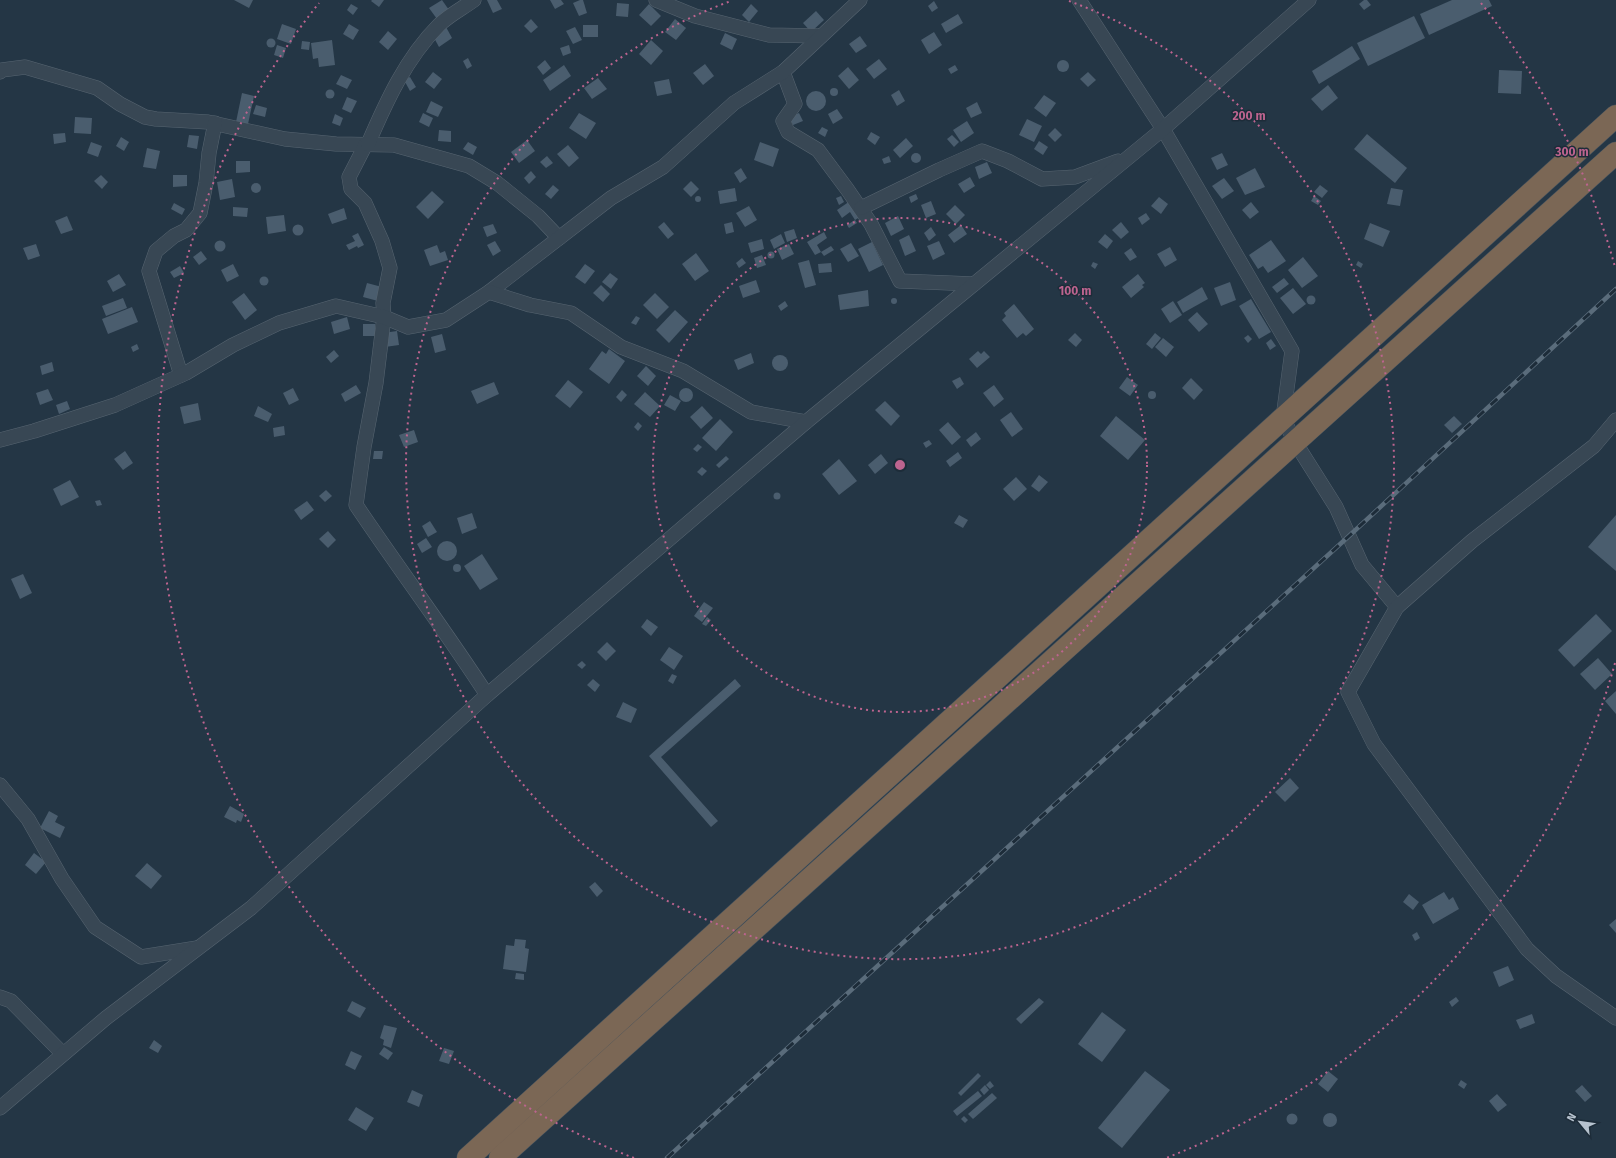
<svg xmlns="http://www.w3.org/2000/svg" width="1616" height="1158" viewBox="0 0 1616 1158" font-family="'Fira Sans',sans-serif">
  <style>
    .building { fill: #4a5d6e }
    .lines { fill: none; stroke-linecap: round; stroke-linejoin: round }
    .street-casing { stroke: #576571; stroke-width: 15 }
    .highway-casing { stroke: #43525e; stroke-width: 23 }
    .street { stroke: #384754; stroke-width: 14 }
    .highway { stroke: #7b6755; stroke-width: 22 }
    .rail-casing { stroke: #5a6c7b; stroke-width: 4.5 }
    .rail { stroke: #1d2c39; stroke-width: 3; stroke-dasharray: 9; stroke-linecap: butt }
    .ring { fill: none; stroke: #bd648f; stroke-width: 2; stroke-dasharray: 2 4 }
    .centre { fill: #bd648f; stroke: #1d2c39; stroke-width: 2 }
    .ring-label { font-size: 12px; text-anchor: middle; font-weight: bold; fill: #bd648f; stroke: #1d2c39; stroke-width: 3; stroke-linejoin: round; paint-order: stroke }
  </style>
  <rect width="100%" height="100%" fill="#243645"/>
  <g class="building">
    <path d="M234,0H253L249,8Z"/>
    <path d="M372,0H384L379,7L371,1Z"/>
    <path d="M442,0L449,10L437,19L429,8Z"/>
    <path d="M487,0H497L502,9L493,13Z"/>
    <path d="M550,0H561L564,4L555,9Z"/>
    <path d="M580,0H583L587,13L579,16L573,3Z"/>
    <path d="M1364,0H1367L1371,5L1364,10L1359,4Z"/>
    <path d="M1452,0H1489L1492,6L1429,35L1420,14Z"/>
    <path d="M934,1L938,8L932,12L928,6Z"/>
    <path d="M617,3L629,4L628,17L616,16Z"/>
    <path d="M351,4L358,8L353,15L347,10Z"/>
    <path d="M649,4L661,16L651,26L639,15Z"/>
    <path d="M751,4L758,11L749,22L742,15Z"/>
    <path d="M816,11L824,20L811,32L803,23Z"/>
    <path d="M958,14L963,23L946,33L941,24Z"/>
    <path d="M1414,16L1425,38L1368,66L1357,43Z"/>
    <path d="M531,19L538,27L531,33L524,26Z"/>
    <path d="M675,19L686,28L676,40L665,32Z"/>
    <path d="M282,24L296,29L291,44L277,39Z"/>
    <path d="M349,24L359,30L353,40L343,34Z"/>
    <rect x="583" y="25" width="15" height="12"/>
    <path d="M446,27L452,38L439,47L433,36Z"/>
    <path d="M575,27L582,40L573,44L566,31Z"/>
    <path d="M388,31L397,39L388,50L379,42Z"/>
    <path d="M934,32L942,45L929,54L921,40Z"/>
    <path d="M725,33L737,39L732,50L720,44Z"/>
    <path d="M860,36L867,46L856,53L849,44Z"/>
    <circle cx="271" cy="43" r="4.5"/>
    <path d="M332,40L335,65L319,67L318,58L313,59L311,43Z"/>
    <path d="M651,40L663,51L651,65L639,54Z"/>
    <path d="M302,41L310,42L309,50L301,49Z"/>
    <path d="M277,45L286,48L283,58L274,55Z"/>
    <path d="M569,45L571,53L563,56L560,48Z"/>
    <path d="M1352,46L1360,59L1319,84L1312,71Z"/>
    <path d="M468,58L472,66L467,69L463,61Z"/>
    <path d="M879,59L887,69L874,79L866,69Z"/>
    <circle cx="1063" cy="66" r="6"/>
    <path d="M545,60L551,68L543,75L537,67Z"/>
    <path d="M705,64L714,76L703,85L693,73Z"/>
    <path d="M564,65L571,76L550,91L543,80Z"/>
    <path d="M955,65L958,70L951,74L948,69Z"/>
    <path d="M848,67L859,80L849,89L838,76Z"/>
    <path d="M1499,70L1522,71L1521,94L1498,93Z"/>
    <path d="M433,72L442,79L434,89L425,82Z"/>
    <path d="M1088,72L1096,80L1088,87L1080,79Z"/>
    <path d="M341,75L352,80L347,89L336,84Z"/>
    <path d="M410,77L416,87L410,91L404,80Z"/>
    <path d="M598,78L607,89L592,99L584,88Z"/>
    <path d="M669,79L672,93L657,96L654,82Z"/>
    <path d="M1328,85L1338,98L1322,111L1311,99Z"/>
    <circle cx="834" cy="92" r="4"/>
    <circle cx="330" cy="94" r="4.5"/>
    <path d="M899,90L905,101L897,106L891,95Z"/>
    <circle cx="816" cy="101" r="10"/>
    <path d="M242,93L254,96L248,124L236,122Z"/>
    <path d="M1044,95L1056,103L1046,117L1034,108Z"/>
    <path d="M347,97L357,101L351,113L342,109Z"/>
    <path d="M431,101L443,107L438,117L426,112Z"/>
    <path d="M977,102L982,113L971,118L966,108Z"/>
    <path d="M256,105L267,108L265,117L253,114Z"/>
    <path d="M837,109L843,118L833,124L828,114Z"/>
    <path d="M423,113L433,118L429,127L419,122Z"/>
    <path d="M579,113L596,123L586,139L569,128Z"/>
    <path d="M799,113L803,121L793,125L789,118Z"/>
    <path d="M335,114L343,118L340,126L332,123Z"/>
    <path d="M75,117L92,118L91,134L74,133Z"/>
    <path d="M1027,119L1042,126L1034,142L1019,135Z"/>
    <path d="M967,121L974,133L961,142L953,130Z"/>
    <path d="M822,127L828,130L825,137L818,133Z"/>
    <path d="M1055,128L1062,135L1055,142L1048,135Z"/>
    <path d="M439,130L451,131V142L438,141Z"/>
    <path d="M871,132L880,137L875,145L867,139Z"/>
    <path d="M65,133L66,142L54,144L53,134Z"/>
    <path d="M1367,134L1407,168L1395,183L1354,149Z"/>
    <path d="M189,135L199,136L197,149L187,147Z"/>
    <path d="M952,135L959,142L954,147L947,139Z"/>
    <path d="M121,137L129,142L124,151L116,146Z"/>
    <path d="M906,138L913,146L900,158L893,150Z"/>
    <path d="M527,140L535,151L519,163L511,152Z"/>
    <path d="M1039,141L1048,147L1043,155L1034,149Z"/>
    <path d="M91,142L102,146L98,157L87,153Z"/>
    <path d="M468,142L477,147L473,155L463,149Z"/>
    <path d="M760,142L779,149L773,167L754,160Z"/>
    <path d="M568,145L579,158L569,167L557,154Z"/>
    <path d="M147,148L160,151L156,169L143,167Z"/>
    <path d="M1222,153L1228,165L1217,170L1211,158Z"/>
    <circle cx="916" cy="158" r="5"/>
    <path d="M547,156L553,163L546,168L540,162Z"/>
    <path d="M889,156L891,162L884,164L882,159Z"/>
    <path d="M236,161H250V172L236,173Z"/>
    <path d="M987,162L992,173L979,179L975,167Z"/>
    <path d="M741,168L747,178L740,183L734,173Z"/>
    <path d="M1255,168L1265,187L1245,195L1236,178Z"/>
    <path d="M531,171L536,177L529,184L524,178Z"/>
    <path d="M101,175L108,182L102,189L94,181Z"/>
    <path d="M173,175H187V186L173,187Z"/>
    <path d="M970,177L975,186L964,193L958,184Z"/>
    <path d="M1224,178L1234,191L1222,199L1212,186Z"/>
    <path d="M232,179L235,197L220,200L217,182Z"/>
    <path d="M691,181L699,189L691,197L683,189Z"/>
    <circle cx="256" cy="188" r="5"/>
    <path d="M553,185L559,190L551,199L545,194Z"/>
    <path d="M1320,185L1328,191L1322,198L1314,192Z"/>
    <path d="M735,188L737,201L720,204L718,191Z"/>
    <path d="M1391,188L1403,190L1400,206L1387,204Z"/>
    <path d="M432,191L444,202L428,219L416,207Z"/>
    <path d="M916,194L918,199L911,203L909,197Z"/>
    <circle cx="698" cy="199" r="3"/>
    <path d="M841,196L844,202L839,205L836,198Z"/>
    <path d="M1314,196L1321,201L1318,205L1311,201Z"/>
    <path d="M1159,197L1168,204L1161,214L1151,206Z"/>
    <path d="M853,199L863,215L855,220L850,212L842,218L837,210Z"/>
    <path d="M931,201L936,214L926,218L921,205Z"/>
    <path d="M1251,202L1259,212L1250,219L1242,210Z"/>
    <path d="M174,203L185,209L182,215L171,209Z"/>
    <path d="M955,205L965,215L956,224L946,214Z"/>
    <path d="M749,206L757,220L745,227L736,213Z"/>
    <path d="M233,207L248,208L247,217L233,216Z"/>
    <path d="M344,208L347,219L332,224L328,214Z"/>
    <path d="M1146,213L1150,219L1142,225L1138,218Z"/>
    <path d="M284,215L286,231L268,234L266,217Z"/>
    <path d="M67,216L73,230L61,234L55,221Z"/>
    <path d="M898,216L904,229L891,236L885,223Z"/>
    <path d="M855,220L857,223L849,228L847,225Z"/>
    <path d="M664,222L674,234L668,239L658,227Z"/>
    <path d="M732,222L734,232L726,234L724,224Z"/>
    <path d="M1121,222L1129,232L1121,239L1112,230Z"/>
    <path d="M1370,223L1390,231L1383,247L1364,239Z"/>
    <path d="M493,224L497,233L487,237L483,227Z"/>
    <circle cx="298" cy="230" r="5.5"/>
    <path d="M961,225L967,234L954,243L948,235Z"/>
    <path d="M931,227L936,235L929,241L924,233Z"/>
    <path d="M794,229L797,238L787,242L784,232Z"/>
    <path d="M824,232L827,238L817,245L821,252L815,255L807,242Z"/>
    <path d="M358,233L364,245L358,248L357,246L349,250L346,245L355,241L352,236Z"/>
    <path d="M781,234L785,243L774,249L770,240Z"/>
    <path d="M1105,234L1113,241L1107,249L1098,242Z"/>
    <path d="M909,235L916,251L905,256L899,240Z"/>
    <path d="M762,239L764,249L751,253L748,243Z"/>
    <path d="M1271,240L1286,261L1268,273L1263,266L1258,269L1249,255Z"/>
    <circle cx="220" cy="246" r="5.5"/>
    <path d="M495,241L501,251L493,256L487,245Z"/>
    <path d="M939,241L945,254L933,260L927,246Z"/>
    <path d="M872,242L883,265L869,272L858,249Z"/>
    <path d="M851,243L859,256L848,262L840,249Z"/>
    <path d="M36,244L40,256L28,260L23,248Z"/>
    <path d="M789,244L794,254L782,260L777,249Z"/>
    <path d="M437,245L440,253L445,251L448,260L430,266L424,250Z"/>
    <path d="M831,246L834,250L824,256L821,252Z"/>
    <path d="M1170,247L1177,260L1165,267L1157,254Z"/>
    <path d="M1131,248L1137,257L1130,261L1124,253Z"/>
    <path d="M201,251L207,259L199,265L193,257Z"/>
    <circle cx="771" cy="255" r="3.5"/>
    <path d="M696,253L709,271L695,281L682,264Z"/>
    <path d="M762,255L766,265L757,268L754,258Z"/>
    <path d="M1303,257L1318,276L1302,288L1288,270Z"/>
    <path d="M742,258L746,263L739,268L736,263Z"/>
    <path d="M809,260L816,285L805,288L798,263Z"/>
    <path d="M1358,261L1363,264L1361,268L1356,265Z"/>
    <path d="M1093,262L1098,264L1095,269L1091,266Z"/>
    <path d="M831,263L832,272L819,273L818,264Z"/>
    <path d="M233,264L239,276L227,282L221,270Z"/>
    <path d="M585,264L595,271L585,284L575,277Z"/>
    <path d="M180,266L184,273L174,278L170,272Z"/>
    <path d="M610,273L618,279L611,289L602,282Z"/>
    <path d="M119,274L126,285L113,292L107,281Z"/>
    <path d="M1138,274L1145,283L1142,285L1144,287L1131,298L1122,287Z"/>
    <circle cx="264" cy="281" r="4.5"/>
    <path d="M1284,278L1289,284L1277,293L1272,287Z"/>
    <path d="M756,280L760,292L743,298L739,286Z"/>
    <path d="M1230,282L1236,300L1221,306L1214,288Z"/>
    <path d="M367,283L382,287L378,301L363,297Z"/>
    <path d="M601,285L610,294L603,302L593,293Z"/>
    <path d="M1202,287L1208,299L1183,313L1177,302Z"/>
    <path d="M1293,288L1306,304L1293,314L1280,298Z"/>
    <path d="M868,290L869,306L840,310L838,295Z"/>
    <path d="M244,293L257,310L245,320L232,302Z"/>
    <path d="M655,293L669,307L657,319L643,305Z"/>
    <circle cx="1311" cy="300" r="4.5"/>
    <circle cx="894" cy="301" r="3"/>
    <path d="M123,298L127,308L106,316L102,306Z"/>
    <path d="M1251,299L1271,332L1259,339L1239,306Z"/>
    <path d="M785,301L788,306L781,311L778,306Z"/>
    <path d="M1173,301L1182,315L1170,323L1161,309Z"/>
    <path d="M1014,304L1034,329L1026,336L1023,333L1017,338L1002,320L1006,316L1004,313Z"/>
    <path d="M132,307L138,322L108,334L102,319Z"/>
    <path d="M675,310L688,322L669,343L656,330Z"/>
    <path d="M1197,312L1208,324L1199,332L1188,320Z"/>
    <path d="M636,316L640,318L636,325L631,323Z"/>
    <path d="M347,317L350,329L334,334L331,322Z"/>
    <rect x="363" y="324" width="12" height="12"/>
    <path d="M397,331L399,345L385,347L383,333Z"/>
    <path d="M1075,333L1082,340L1076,347L1068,340Z"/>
    <path d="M1155,333L1161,338L1152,349L1146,344Z"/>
    <path d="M442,334L446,350L435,353L431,337Z"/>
    <path d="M1248,335L1252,339L1248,343L1244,338Z"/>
    <path d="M1163,338L1174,347L1166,357L1155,347Z"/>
    <path d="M1271,339L1276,346L1270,350L1266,343Z"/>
    <path d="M137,344L139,349L133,352L131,347Z"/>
    <path d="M609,349L625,361L609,384L589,369L602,351L606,354Z"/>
    <path d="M334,350L339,356L331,363L326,357Z"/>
    <path d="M978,351L981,354L984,351L990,357L977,368L969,359Z"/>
    <path d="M751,353L754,363L738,370L734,360Z"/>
    <circle cx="780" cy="363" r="8"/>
    <path d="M52,362L54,371L42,375L40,366Z"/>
    <path d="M646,366L656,376L648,386L637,376Z"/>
    <path d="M960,377L964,384L957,389L952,381Z"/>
    <path d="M1127,377L1138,385L1130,396L1119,388Z"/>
    <path d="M1191,378L1203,390L1194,400L1182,388Z"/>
    <path d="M568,380L583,392L570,408L555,396Z"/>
    <path d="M494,382L499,394L477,404L471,391Z"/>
    <path d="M356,385L361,393L345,402L341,394Z"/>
    <path d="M994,385L1004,399L994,407L983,393Z"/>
    <path d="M293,388L299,400L289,405L283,393Z"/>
    <circle cx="686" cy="395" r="7"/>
    <path d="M48,389L53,400L40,405L36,393Z"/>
    <path d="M622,390L627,395L621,402L616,397Z"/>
    <circle cx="1152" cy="395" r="4"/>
    <path d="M645,392L660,406L650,417L634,404Z"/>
    <path d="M670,395L681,401L675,411L664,405Z"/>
    <path d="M67,401L70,409L59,414L56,405Z"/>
    <path d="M885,401L900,416L891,426L875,410Z"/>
    <path d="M198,403L201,420L184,424L180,407Z"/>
    <path d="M258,406L272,414L268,422L254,416Z"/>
    <path d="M702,406L713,418L701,429L690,417Z"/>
    <path d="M1011,412L1023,429L1012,437L1000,420Z"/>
    <path d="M1116,416L1145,440L1128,460L1100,436Z"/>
    <path d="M1454,416L1462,424L1452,433L1444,425Z"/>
    <path d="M720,419L733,432L716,451L702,438Z"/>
    <path d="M638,422L642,426L638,431L634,427Z"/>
    <path d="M948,422L961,437L952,445L939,430Z"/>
    <path d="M284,426L285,435L274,437L273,428Z"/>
    <path d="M414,430L418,442L404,447L399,435Z"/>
    <path d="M976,432L981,439L971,447L966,440Z"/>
    <path d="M929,440L932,444L926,448L923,443Z"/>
    <path d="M698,444L702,447L697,452L693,449Z"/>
    <path d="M125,451L133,463L123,470L114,459Z"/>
    <path d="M374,451H383L382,459H373Z"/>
    <path d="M958,452L962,458L950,467L946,461Z"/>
    <path d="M881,454L888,463L875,474L868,465Z"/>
    <path d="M726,456L729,459L719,468L716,465Z"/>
    <path d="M839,459L857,481L839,495L822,474Z"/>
    <path d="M702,467L707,471L702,476L697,472Z"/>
    <path d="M1039,475L1048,482L1039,492L1031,486Z"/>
    <path d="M1016,477L1027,489L1014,501L1003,489Z"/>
    <path d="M70,480L79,497L61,506L53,489Z"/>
    <path d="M326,490L332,496L325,502L319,496Z"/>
    <circle cx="777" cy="496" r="3.5"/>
    <path d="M100,500L102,505L97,506L95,501Z"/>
    <path d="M307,501L314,510L301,520L294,510Z"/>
    <path d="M472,513L477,528L462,534L457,518Z"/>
    <path d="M959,515L968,520L963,528L954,523Z"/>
    <path d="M1616,515V571L1588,547Z"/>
    <path d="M430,521L437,532L428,537L422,526Z"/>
    <path d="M328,531L336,540L328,548L319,539Z"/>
    <path d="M426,538L432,547L422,553L417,544Z"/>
    <circle cx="447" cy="551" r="10"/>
    <path d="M482,554L498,579L480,590L464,566Z"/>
    <circle cx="457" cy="568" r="4"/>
    <path d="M23,574L32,593L20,599L11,579Z"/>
    <path d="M704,602L713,608L702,622L694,616Z"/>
    <path d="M1596,614L1612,631L1574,667L1558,650Z"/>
    <path d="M707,617L711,620L706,626L702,624Z"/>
    <path d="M647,619L658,627L651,636L641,627Z"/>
    <path d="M607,642L616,651L606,661L597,652Z"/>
    <path d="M669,647L683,656L674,670L660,660Z"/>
    <path d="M1598,658L1612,674L1595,690L1580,674Z"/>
    <path d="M582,661L586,665L582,669L577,665Z"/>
    <path d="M672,674L677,676L673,684L668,681Z"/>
    <path d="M593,679L600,685L595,692L587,685Z"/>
    <path d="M735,679L741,686L661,757L718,821L711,827L649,756Z"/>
    <path d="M1616,691V714L1605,701Z"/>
    <path d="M623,702L637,709L631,723L616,717Z"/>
    <path d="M1290,778L1299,788L1285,802L1275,792Z"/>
    <path d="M230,806L244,814L241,822L237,820L236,823L224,817Z"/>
    <path d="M49,811L58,816L55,822L65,827L60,838L40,828Z"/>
    <path d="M34,853L46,862L36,874L25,865Z"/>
    <path d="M147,863L162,876L151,889L135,876Z"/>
    <path d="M595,882L603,891L597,897L589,887Z"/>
    <path d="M1444,892L1449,900L1453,897L1459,909L1433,924L1422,905Z"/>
    <path d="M1409,894L1419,902L1413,910L1403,902Z"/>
    <path d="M1616,919V933L1609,925Z"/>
    <path d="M1417,932L1420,938L1415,941L1412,935Z"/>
    <path d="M515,939L526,940L525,948L529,949L526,972L503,969L506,945L514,946Z"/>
    <path d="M1508,966L1514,980L1499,987L1493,972Z"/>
    <path d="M516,973L524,974V980L515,979Z"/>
    <path d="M1456,997L1459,1001L1452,1007L1449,1002Z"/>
    <path d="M1039,998L1044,1002L1021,1024L1016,1019Z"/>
    <path d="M352,1001L366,1008L360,1018L347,1011Z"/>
    <path d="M1102,1012L1126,1030L1102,1062L1078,1044Z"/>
    <path d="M1532,1014L1535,1023L1520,1029L1516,1020Z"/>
    <path d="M384,1025L397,1028L391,1048L383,1045L384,1040L380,1038Z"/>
    <path d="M154,1040L162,1046L158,1053L149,1048Z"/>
    <path d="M384,1047L393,1053L388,1060L379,1054Z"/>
    <path d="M444,1048L454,1051L449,1064L439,1061Z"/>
    <path d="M351,1051L362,1056L355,1070L345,1065Z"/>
    <path d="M1145,1071L1170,1090L1122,1148L1098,1128Z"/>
    <path d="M1328,1071L1338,1079L1328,1092L1318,1084Z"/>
    <path d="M978,1073L981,1076L961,1096L958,1093Z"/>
    <path d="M1461,1080L1467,1084L1464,1089L1458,1085Z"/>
    <path d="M990,1081L994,1086L990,1089L986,1085Z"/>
    <path d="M985,1085L989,1090L984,1095L980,1090Z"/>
    <path d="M1582,1085L1592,1096L1585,1102L1575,1091Z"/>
    <path d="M412,1090L423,1095L419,1107L407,1102Z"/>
    <path d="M978,1091L982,1096L957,1116L953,1111Z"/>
    <path d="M992,1093L997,1098L973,1119L968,1114Z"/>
    <path d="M1497,1094L1507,1105L1498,1112L1489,1101Z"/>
    <path d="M356,1107L374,1118L366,1131L348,1120Z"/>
    <circle cx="1330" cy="1120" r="7"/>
    <circle cx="1292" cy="1119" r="5.5"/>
    <path d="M964,1116L968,1120L965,1123L961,1119Z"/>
  </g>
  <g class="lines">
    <g class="street-casing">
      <g id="street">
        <path d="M656,0L695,16L769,35L821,36"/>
        <path d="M1079,0L1163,129L1292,351L1283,418L1295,442L1336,507L1362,565L1397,607"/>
        <path d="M0,72L2,70L25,67L97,88L120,104L145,117L156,119L208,122L285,139L336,144L394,145L469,166L497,183L538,216L559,238"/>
        <path d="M783,72L795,104L783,121L788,132L818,150L847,189L871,224L900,281L974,284"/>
        <path d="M366,144L349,177L351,189L365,203L382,241L390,268L383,303L384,317L376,383L364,447L356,505C399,569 445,630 487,695"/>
        <path d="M368,144C386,102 406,58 439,25C449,15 463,8 474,0"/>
        <path d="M861,208L939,170L982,151L1008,161L1042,179L1075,177L1118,161"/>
        <path d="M489,292L611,198L663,167L734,103L783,72L860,0"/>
        <path d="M181,375L149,271L156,251L174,236L186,230L200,213L206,183L209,153L215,123"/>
        <path d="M1616,420L1594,446L1472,541L1397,607L1348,692L1374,744L1527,949L1556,976L1616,1018"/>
        <path d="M0,440L34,431L115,405L186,373L233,345L279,323L336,306L384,317L408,327L446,320L489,292L530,305L571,313L621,347L683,371L751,412L806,422"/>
        <path d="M0,785L28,819L62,879L95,927L141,957L197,948"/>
        <path d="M0,997L11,1001L63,1054"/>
        <path d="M0,1108L106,1018L251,908L487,695L806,422L1163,129L1309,0"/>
      </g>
    </g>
    <g class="highway-casing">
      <g id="highway">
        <path d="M468,1158L1616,116"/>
        <path d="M500,1158L1616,153"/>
      </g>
    </g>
    <use href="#street" class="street"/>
    <use href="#highway" class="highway"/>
    <g class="rail-casing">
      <path id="rail" d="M667,1158L1349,536L1616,289"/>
    </g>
    <use href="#rail" class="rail"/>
  </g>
  <g class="ring">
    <circle cx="900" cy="465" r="247"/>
    <path d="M1069 1A494 494 0 1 1 731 1"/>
    <path d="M1615 663A742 742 0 0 1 1166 1158M634 1158A742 742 0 0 1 319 3M1481 3A742 742 0 0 1 1615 267"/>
  </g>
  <circle cx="900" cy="465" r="6" class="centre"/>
  <g class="ring-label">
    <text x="1249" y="120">200 m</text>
    <text x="1572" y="156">300 m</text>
    <text x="1075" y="295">100 m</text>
  </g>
  <g transform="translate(1580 1122) rotate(299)" stroke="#1d2c39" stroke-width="3" paint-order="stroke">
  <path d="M0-3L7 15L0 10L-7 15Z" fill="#b6c2ce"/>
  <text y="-6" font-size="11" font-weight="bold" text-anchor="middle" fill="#b6c2ce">N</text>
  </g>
</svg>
